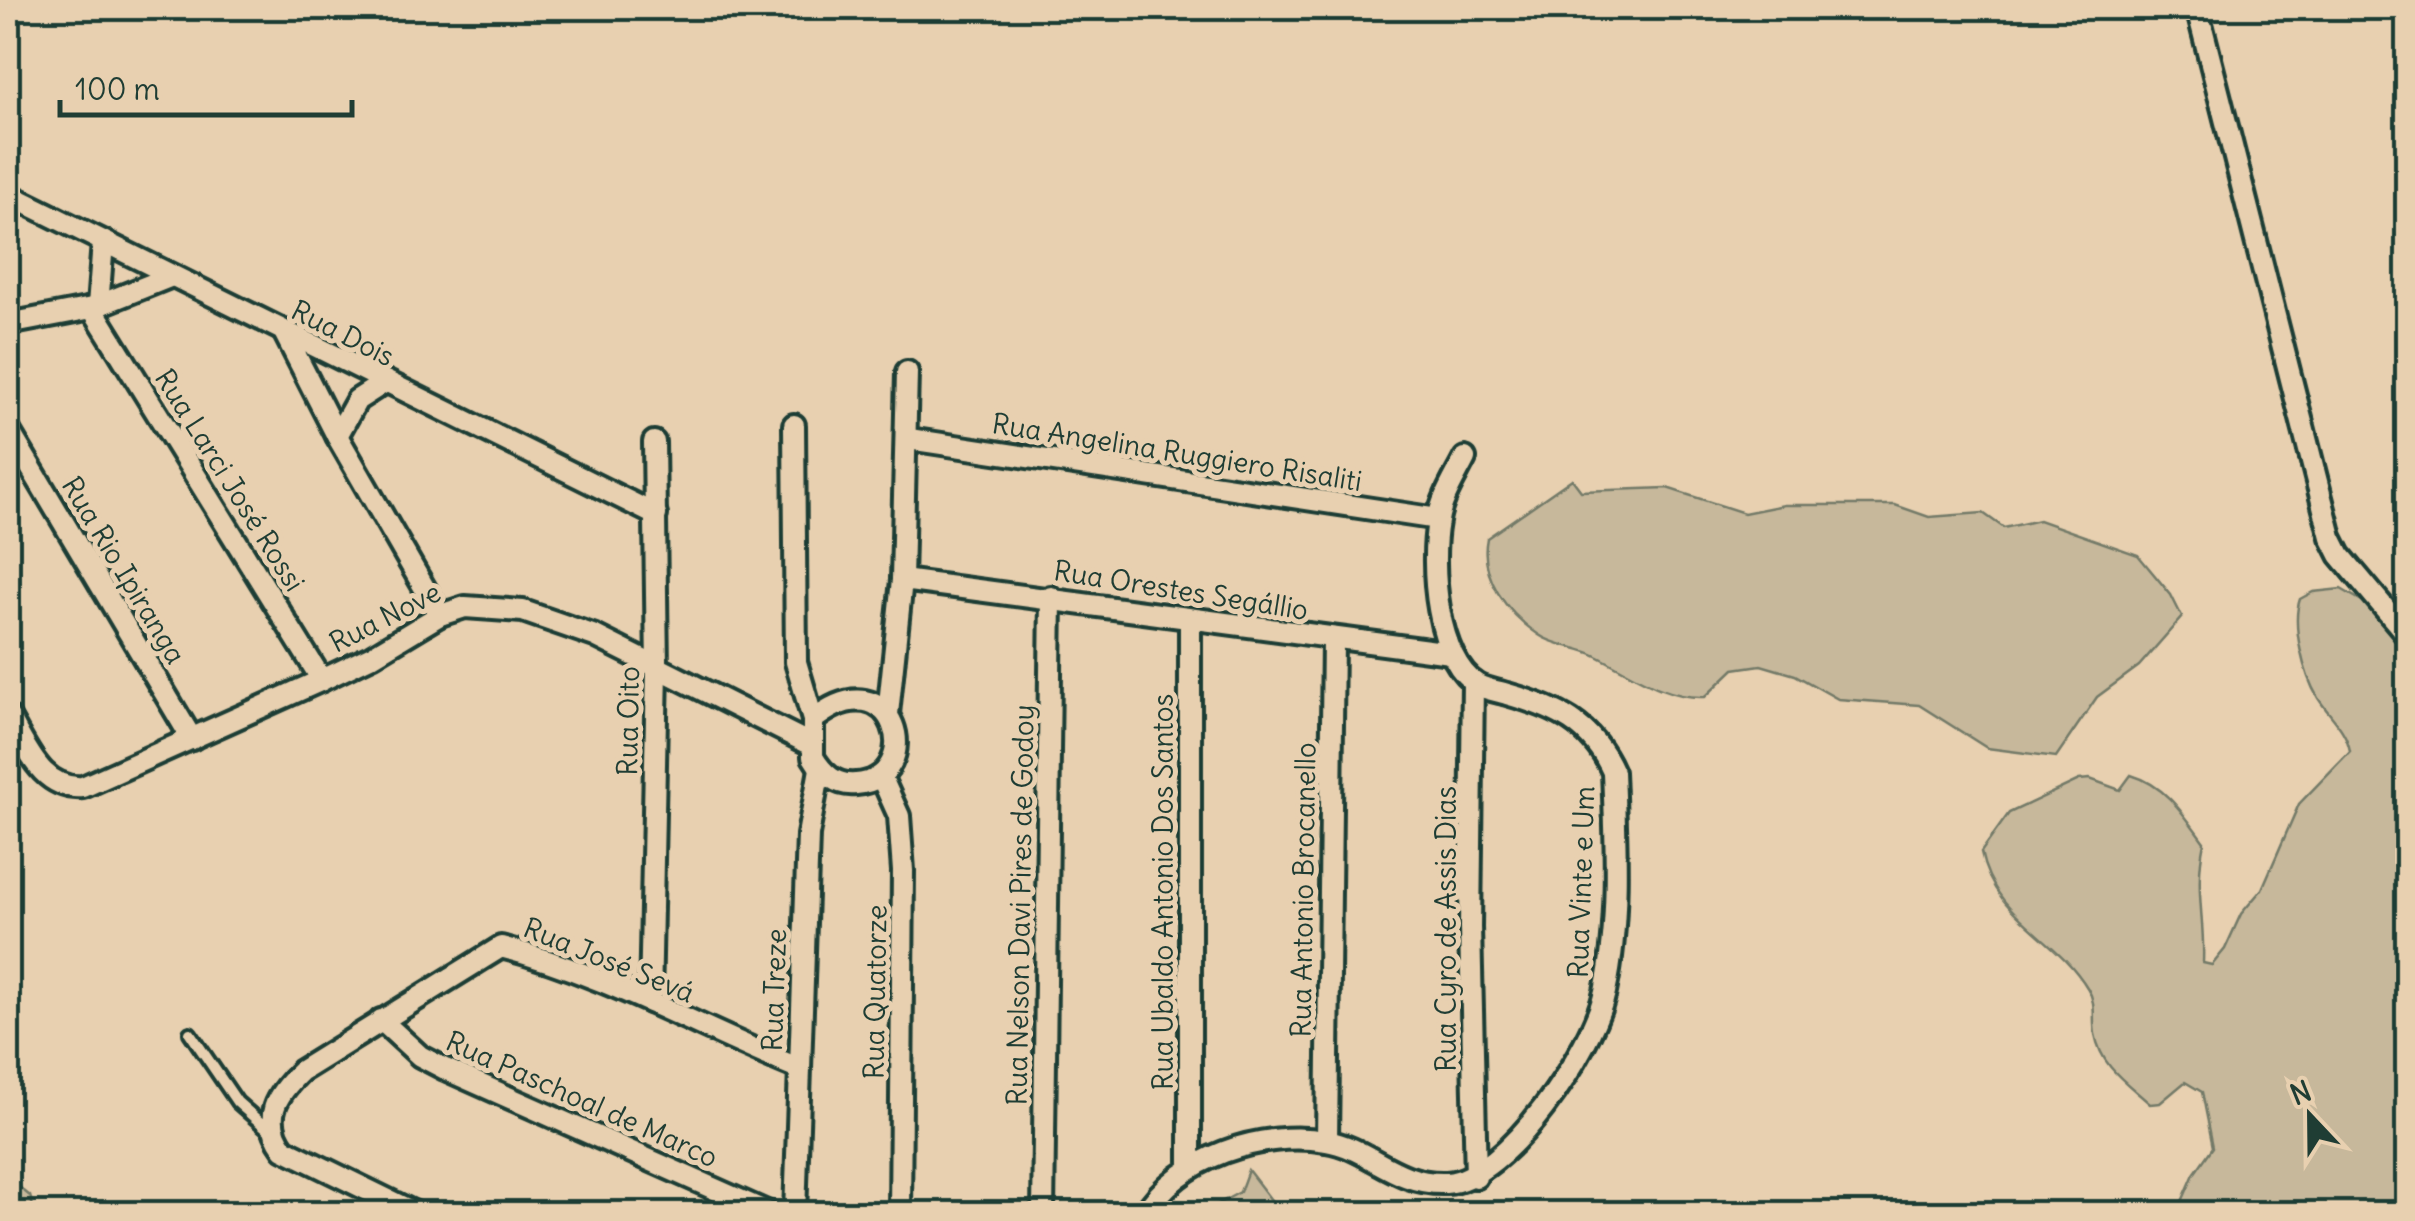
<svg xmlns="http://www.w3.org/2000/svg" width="2415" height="1221" viewBox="0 0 2415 1221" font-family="Delius,sans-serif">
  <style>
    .green { fill: #c7b89b; stroke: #737a68; stroke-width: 2.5 }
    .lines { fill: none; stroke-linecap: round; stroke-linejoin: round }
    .lane-casing { stroke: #1f3d34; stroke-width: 18 }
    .street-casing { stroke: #1f3d34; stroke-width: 28 }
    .lane { stroke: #e8d0b0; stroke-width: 10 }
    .street { stroke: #e8d0b0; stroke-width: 20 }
    .labels { text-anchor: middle; stroke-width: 10; stroke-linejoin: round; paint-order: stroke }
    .street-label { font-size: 28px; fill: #1f3d34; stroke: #e8d0b0 }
  </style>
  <rect width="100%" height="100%" fill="#e8d0b0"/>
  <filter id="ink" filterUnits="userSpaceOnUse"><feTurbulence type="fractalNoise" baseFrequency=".01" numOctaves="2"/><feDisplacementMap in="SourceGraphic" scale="20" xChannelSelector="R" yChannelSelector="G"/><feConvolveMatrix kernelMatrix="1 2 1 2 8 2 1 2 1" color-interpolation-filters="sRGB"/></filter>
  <g filter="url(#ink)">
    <g class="green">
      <path d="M1572,479L1581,491L1667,488L1744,513L1784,505H1895L1929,517L1983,513L2004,528L2039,520L2138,555L2171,595L2182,617L2139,666L2097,697L2056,757L1987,748L1919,705L1838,699L1795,675L1761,665L1734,669L1705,697C1666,699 1632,674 1597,656C1580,647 1554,646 1539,635C1507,613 1479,577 1487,538Z"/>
      <path d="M2341,589L2367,604L2407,645V1213H2177L2194,1174L2213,1147L2202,1092L2185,1082L2160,1103L2150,1104C2126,1082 2101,1067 2095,1034C2092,1018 2097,1004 2088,989C2055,934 1994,918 1981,852L2009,813L2079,780L2090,779L2120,790L2131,775C2165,785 2183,813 2204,842C2194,890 2205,917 2203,963L2212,965L2225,949L2241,914L2262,889L2299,804L2350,751C2346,729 2330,717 2318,698C2304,675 2291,625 2300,599L2313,592Z"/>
      <path d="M1248,1170L1281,1213H1218V1204L1240,1192Z"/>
      <path d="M13,1182L30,1196L35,1213H8Z"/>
    </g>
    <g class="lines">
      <g class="lane-casing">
        <path id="lane" d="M190,1033L237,1102L271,1132"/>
      </g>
      <g class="street-casing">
        <g id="street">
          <path d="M2197,8L2331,537L2340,555L2408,636"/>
          <path d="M8,194L656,515"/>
          <path d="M98,306L103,242"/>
          <path d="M92,308L322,680"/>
          <path d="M8,324L92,308L172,276"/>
          <path d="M285,334L337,436L440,615"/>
          <path d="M794,425L796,662L813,720V757C823,774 836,786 856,784C928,779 896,653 813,720"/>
          <path d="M8,429L192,739"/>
          <path d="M337,436L357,400L382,384"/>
          <path d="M909,439L1438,519"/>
          <path d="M902,580L1451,653"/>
          <path d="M1190,619V1166"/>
          <path d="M1473,682L1470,927L1476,1177"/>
          <path d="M888,714L902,580L907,372"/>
          <path d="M8,716C27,747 41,790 83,787L322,680L372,656L440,615L465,607L523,611L595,636L810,744"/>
          <path d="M881,776L899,816L903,871L900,1214"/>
          <path d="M650,1002L657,669L654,442"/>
          <path d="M381,1020L420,1056L445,1069L771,1214"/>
          <path d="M1327,1141L1333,641"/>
          <path d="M417,1214L284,1149C261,1118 276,1095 301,1071L501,947C605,974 699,1028 798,1068"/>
          <path d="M795,1214L808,835L820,769"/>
          <path d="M1043,1214L1051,597"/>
          <path d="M1145,1214C1179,1157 1261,1130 1326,1141C1370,1148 1394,1185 1446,1183C1507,1180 1593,1048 1605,992C1620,923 1616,843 1613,772C1592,724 1557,708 1507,694C1498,691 1487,690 1478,685C1436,660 1430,565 1438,521C1441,499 1455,478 1465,458"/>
        </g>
      </g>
      <use href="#lane" class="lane"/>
      <use href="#street" class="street"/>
    </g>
  </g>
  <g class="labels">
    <g class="street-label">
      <text transform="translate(343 333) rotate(27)" y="10">Rua Dois</text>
      <text transform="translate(1177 452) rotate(9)" y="10">Rua Angelina Ruggiero Risaliti</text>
      <text transform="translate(230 480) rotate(58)" y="10">Rua Larci José Rossi</text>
      <text transform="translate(124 570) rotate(59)" y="10">Rua Rio Ipiranga</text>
      <text transform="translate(1181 590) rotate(9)" y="10">Rua Orestes Segállio</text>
      <text transform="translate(385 617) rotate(-27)" y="10">Rua Nove</text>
      <text transform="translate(628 721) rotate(-89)" y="10">Rua Oito</text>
      <text transform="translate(1581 882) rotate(-88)" y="10">Rua Vinte e Um</text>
      <text transform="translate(1303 890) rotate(-89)" y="10">Rua Antonio Brocanello</text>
      <text transform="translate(1163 892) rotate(-90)" y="10">Rua Ubaldo Antonio Dos Santos</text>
      <text transform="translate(1020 905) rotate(-89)" y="10">Rua Nelson Davi Pires de Godoy</text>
      <text transform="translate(1446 929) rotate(-90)" y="10">Rua Cyro de Assis Dias</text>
      <text transform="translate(609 960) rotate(22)" y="10">Rua José Sevá</text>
      <text transform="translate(774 990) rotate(-88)" y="10">Rua Treze</text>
      <text transform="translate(875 992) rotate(-89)" y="10">Rua Quatorze</text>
      <text transform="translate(582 1099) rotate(24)" y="10">Rua Paschoal de Marco</text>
    </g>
  </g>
  <rect width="2415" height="1221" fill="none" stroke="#e8d0b0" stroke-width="40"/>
  <rect x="20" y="20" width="2375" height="1181" fill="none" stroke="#1f3d34" stroke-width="4" filter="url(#ink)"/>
  <g transform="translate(2310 1116) rotate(338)" stroke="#e8d0b0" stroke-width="8" paint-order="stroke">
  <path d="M0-8L18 38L0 25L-18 38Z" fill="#1f3d34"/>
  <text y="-15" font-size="28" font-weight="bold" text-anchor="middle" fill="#1f3d34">N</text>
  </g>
  <path d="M60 100v15h292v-15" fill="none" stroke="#1f3d34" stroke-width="5"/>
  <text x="75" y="100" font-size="30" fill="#1f3d34" stroke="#e8d0b0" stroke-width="8" paint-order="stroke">100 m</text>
</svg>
